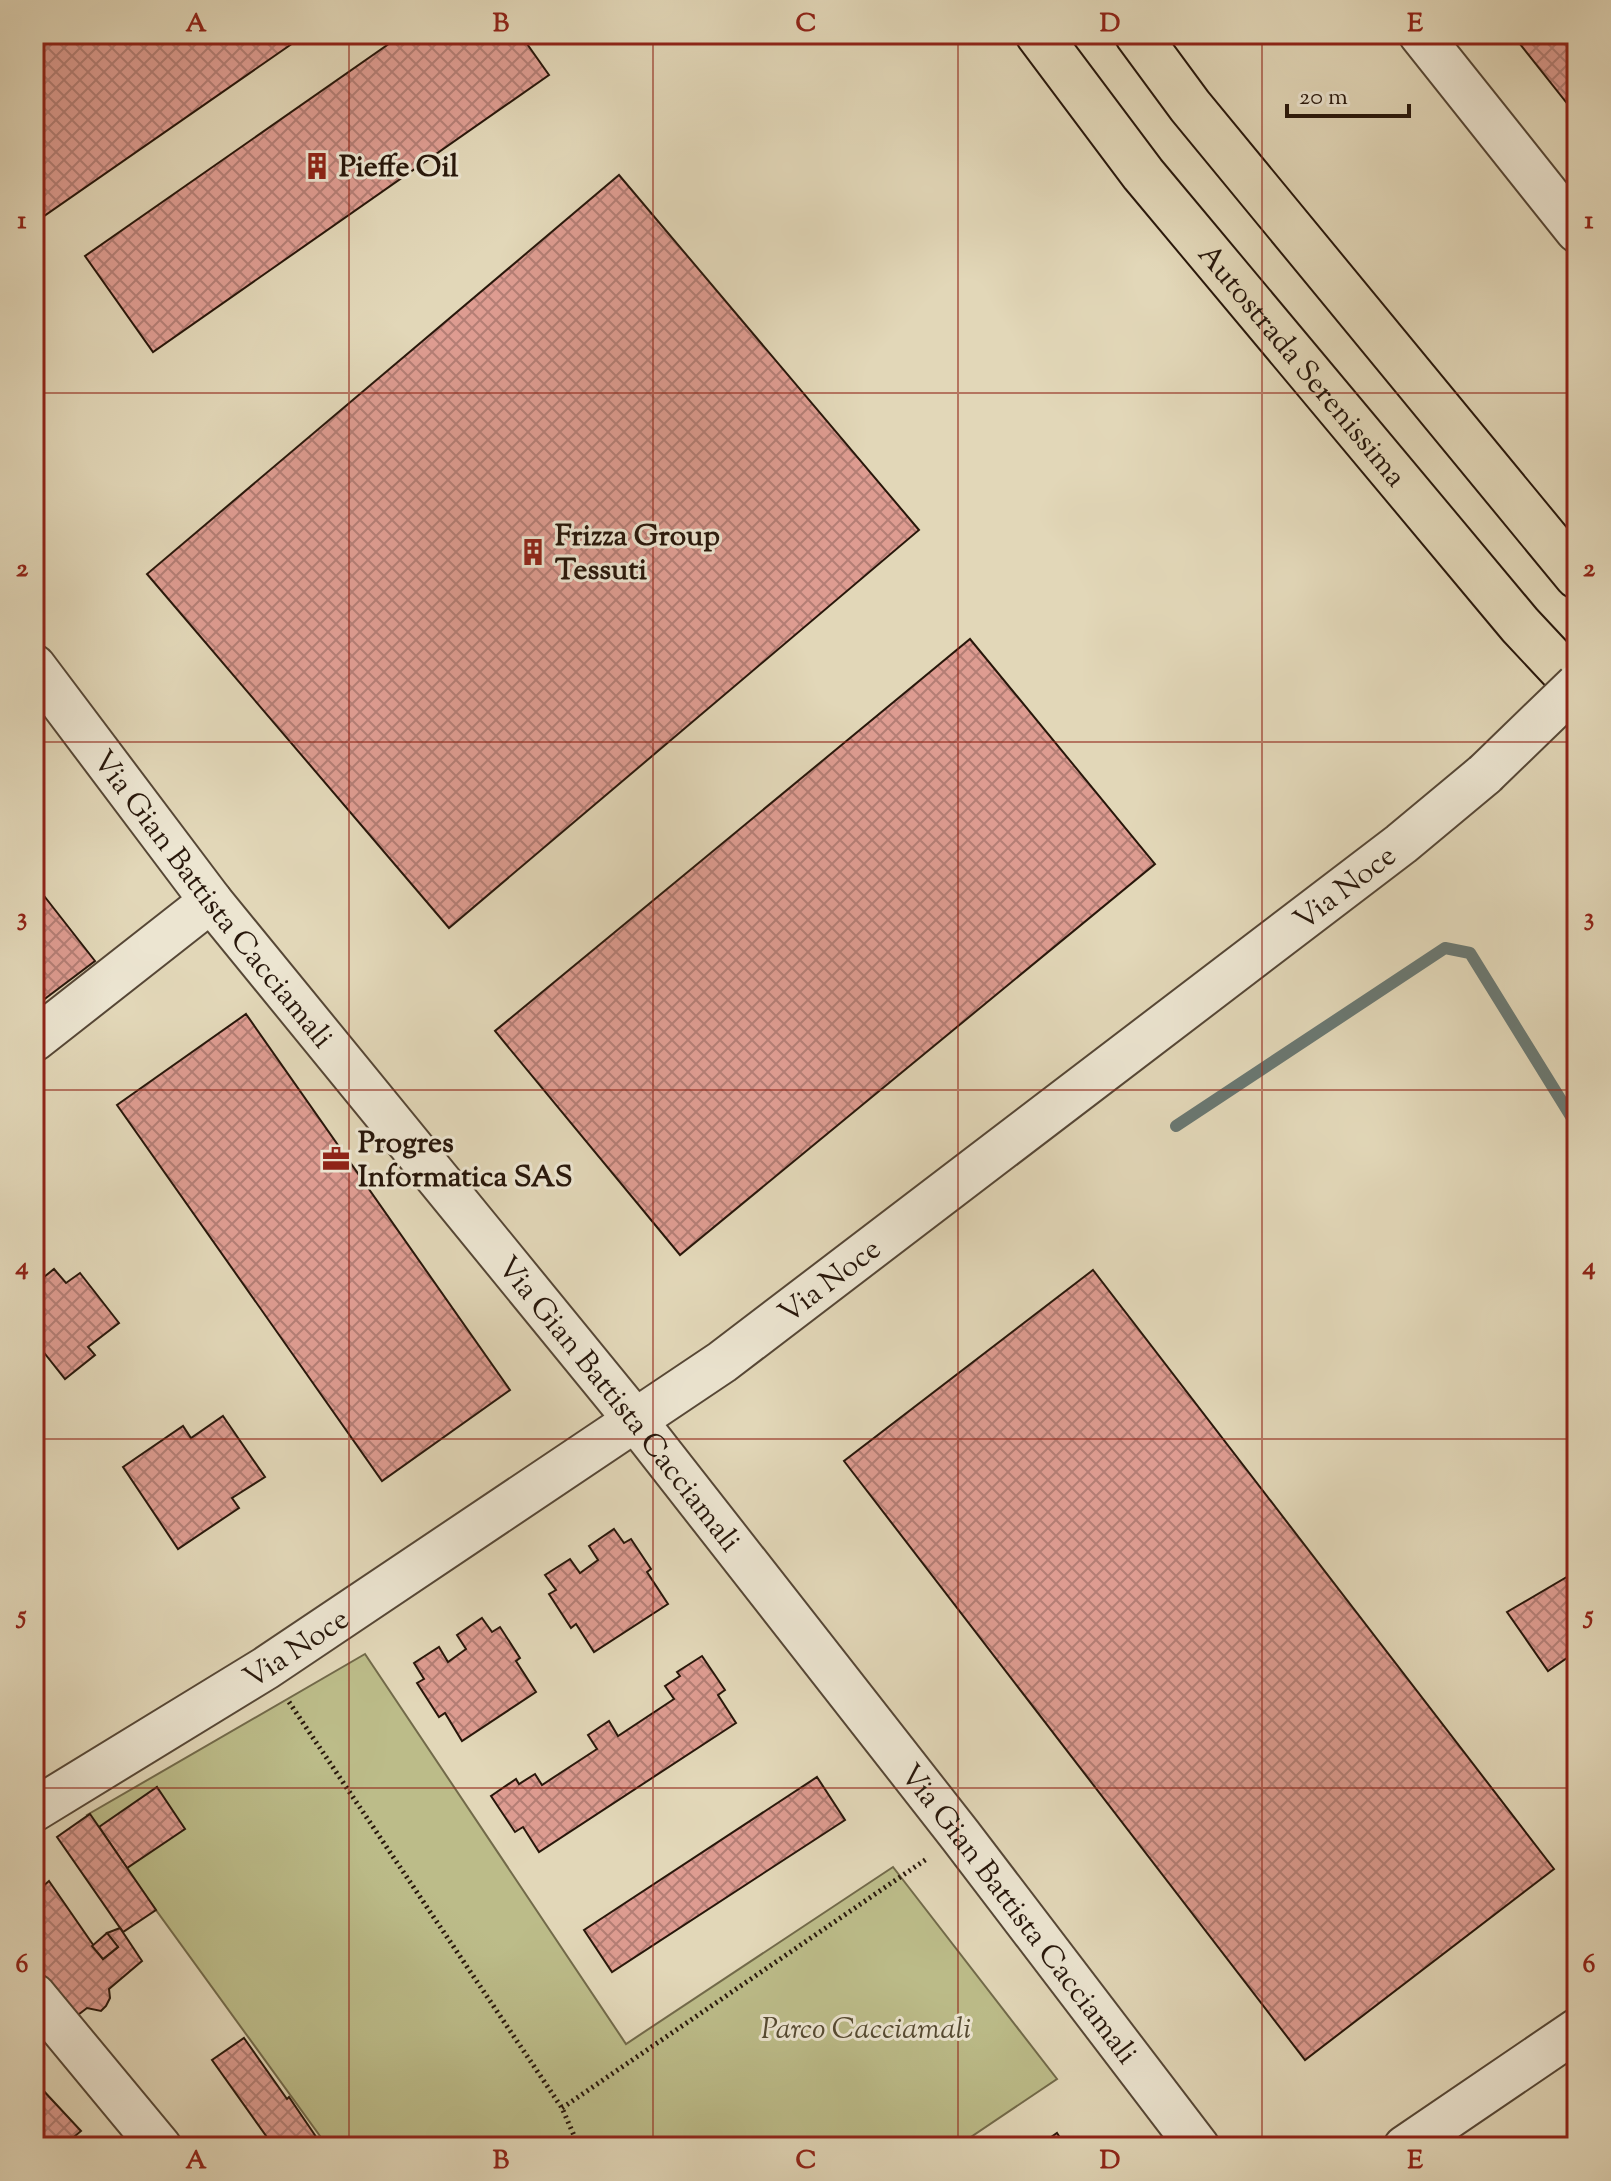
<svg xmlns="http://www.w3.org/2000/svg" width="1611" height="2181" viewBox="0 0 1611 2181" font-family="'Sorts Mill Goudy',serif">
  <style>
    .green { fill: #bcbc89; stroke: #726a4a; stroke-width: 2 }
    .lines { fill: none; stroke-linecap: round; stroke-linejoin: round }
    .stream { stroke: #6a7872; stroke-width: 12 }
    .building { fill: url(#building-cross-hatch); stroke: #28170b; stroke-width: 2 }
    .minor-casing { stroke: #564736; stroke-width: 46 }
    .highway-casing { stroke: #28170b; stroke-width: 48 }
    .path { stroke: #28170b; stroke-width: 5; stroke-dasharray: 2 4; stroke-linecap: butt }
    .minor { stroke: #ece5d1; stroke-width: 42 }
    .highway { stroke: #e2d7b8; stroke-width: 44 }
    .minor-bridge-casing { stroke: #564736; stroke-width: 46; stroke-linecap: butt }
    .minor-bridge { stroke: #ece5d1; stroke-width: 42 }
    .grid { fill: none; stroke: #8f2418; stroke-width: 2; stroke-opacity: 0.55 }
    .labels { text-anchor: middle; stroke-width: 6; stroke-linejoin: round; paint-order: stroke }
    .poi-label { font-size: 30px; font-weight: bold; fill: #28170b; stroke: #ece5d1; text-anchor: start }
    .street-label { font-size: 30px; fill: #28170b; stroke: #ece5d1 }
    .park-label { font-size: 30px; font-style: italic; fill: #544931; stroke: #ece5d1 }
    .neatline { fill: none; stroke: #8f2418; stroke-width: 3 }
    .grid-label { font-size: 26px; text-anchor: middle; font-weight: bold; fill: #8f2418 }
  </style>
  <defs>
    <pattern id="building-cross-hatch" width="8" height="8" patternUnits="userSpaceOnUse" patternTransform="scale(2)"><rect width="8" height="8" fill="#de9c91"/><path d="M0 0l8 8M0 8l8-8" fill="none" stroke="#b47e75"/></pattern>
  </defs>
  <rect width="100%" height="100%" fill="#e2d7b8"/>
  <filter id="stains"><feTurbulence type="fractalNoise" baseFrequency=".0025" numOctaves="4"/><feColorMatrix values="0 0 0 0 .2 0 0 0 0 .09 0 0 0 0 .02 0 0 0 .5 -.17"/></filter>
  <radialGradient id="worn" r=".72"><stop offset=".6" stop-color="#630" stop-opacity="0"/><stop offset="1" stop-color="#630" stop-opacity=".3"/></radialGradient>
  <path class="green" d="M365,1654L626,2044L893,1867L1057,2079L956,2147H328L87,1815Z"/>
  <g class="lines">
    <path class="stream" d="M1176,1126L1445,948L1470,953L1577,1126"/>
  </g>
  <g class="building">
    <path d="M34,34H306L34,223Z"/>
    <path d="M403,34H520L549,75L153,352L85,256Z"/>
    <path d="M1512,34H1577V116Z"/>
    <path d="M619,175L919,530L449,928L147,574Z"/>
    <path d="M970,639L1155,864L680,1255L495,1031Z"/>
    <path d="M34,883L95,961L34,1007Z"/>
    <path d="M246,1014L510,1390L382,1481L117,1105Z"/>
    <path d="M54,1269L66,1283L80,1273L119,1323L88,1347L95,1355L65,1379L34,1340V1285Z"/>
    <path d="M1093,1270L1554,1869L1305,2060L844,1461Z"/>
    <path d="M223,1416L265,1477L232,1498L239,1508L178,1549L123,1467L183,1426L191,1438Z"/>
    <path d="M614,1529L624,1543L631,1539L651,1569L647,1572L668,1604L594,1652L576,1624L571,1628L549,1594L556,1590L545,1575L570,1559L580,1573L598,1560L589,1546Z"/>
    <path d="M1577,1571V1651L1548,1671L1507,1612Z"/>
    <path d="M482,1618L492,1632L500,1627L520,1658L516,1661L536,1692L462,1741L445,1713L439,1717L417,1683L424,1679L414,1663L439,1647L448,1662L466,1649L457,1635Z"/>
    <path d="M702,1656L725,1690L718,1695L736,1723L539,1852L523,1827L515,1832L491,1796L516,1779L519,1784L535,1774L542,1785L597,1749L588,1735L609,1721L618,1736L674,1699L665,1686L680,1676L677,1672Z"/>
    <path d="M817,1777L845,1820L612,1972L584,1930Z"/>
    <path d="M157,1787L185,1829L127,1868L99,1827Z"/>
    <path d="M90,1814L156,1910L123,1932L57,1837Z"/>
    <path d="M49,1881L103,1959L118,1947L107,1933L120,1928L142,1961L109,1989L110,1998L106,2006L101,2011L87,2008L70,2021L34,1976V1885L37,1882L41,1888Z"/>
    <path d="M107,1933L118,1947L103,1959L92,1946Z"/>
    <path d="M244,2038L287,2099L289,2097L323,2147H274L212,2060Z"/>
    <path d="M41,2088L81,2131L62,2147H34V2093Z"/>
    <path d="M1057,2133L1066,2147H1037Z"/>
  </g>
  <g class="lines">
    <g class="minor-casing">
      <g id="minor">
        <path d="M1420,34L1577,231"/>
        <path id="s1" d="M34,666L211,901L635,1420L960,1835L1198,2147"/>
        <path d="M34,1040L211,901"/>
        <path id="s2" d="M34,1810L266,1668L722,1362L1401,844L1485,774"/>
        <path d="M34,1995L160,2147"/>
        <path d="M1405,2147L1577,2030"/>
      </g>
    </g>
    <g class="highway-casing">
      <g id="highway">
        <path id="s3" d="M1038,34L1143,174L1520,625L1577,686"/>
        <path d="M1137,34L1190,106L1577,576"/>
      </g>
    </g>
    <g class="path">
      <path d="M289,1702L562,2108L579,2147"/>
      <path d="M562,2108L928,1858"/>
    </g>
    <use href="#minor" class="minor"/>
    <use href="#highway" class="highway"/>
    <g class="minor-bridge-casing">
      <path id="minor-bridge" d="M1485,774L1577,685"/>
    </g>
    <use href="#minor-bridge" class="minor-bridge"/>
  </g>
  <path class="grid" d="M349,34V2147M653,34V2147M958,34V2147M1262,34V2147M34,393H1577M34,742H1577M34,1090H1577M34,1439H1577M34,1788H1577"/>
  <defs>
    <g id="building-bare" transform="scale(2.16)"><path d="M-4-6H4V6H1V3H-1V6H-4ZM-2.5-4.3h1.7v1.8h-1.7ZM.8-4.3h1.7v1.8H.8ZM-2.5-1h1.7V.8h-1.7ZM.8-1h1.7V.8H.8Z" fill="#8f2418" stroke="#ece5d1" stroke-width="2.5" paint-order="stroke"/></g>
    <g id="office-bare" transform="scale(2.16)"><path d="M-6-3h4V-5.5h4V-3h4V5H-6ZM-1-4.5V-3h2v-1.5ZM-6 0V1H6V0Z" fill="#8f2418" stroke="#ece5d1" stroke-width="2.5" paint-order="stroke"/></g>
  </defs>
  <g fill-rule="evenodd">
    <use href="#building-bare" x="317" y="166"/>
    <use href="#building-bare" x="533" y="552"/>
    <use href="#office-bare" x="336" y="1159"/>
  </g>
  <g class="labels">
    <g class="poi-label">
      <text x="339" y="176">Pieffe Oil</text>
      <text x="555" y="545">Frizza Group<tspan x="555" dy="34">Tessuti</tspan></text>
      <text x="358" y="1152">Progres<tspan x="358" dy="34">Informatica SAS</tspan></text>
    </g>
    <g class="street-label">
      <text dy="10" stroke="none"><textPath href="#s3" startOffset="424">Autostrada Serenissima</textPath></text>
      <text dy="10" stroke="none"><textPath href="#s2" startOffset="1604">Via Noce</textPath></text>
      <text dy="10" stroke="none"><textPath href="#s1" startOffset="294">Via Gian Battista Cacciamali</textPath></text>
      <text dy="10" stroke="none"><textPath href="#s2" startOffset="956">Via Noce</textPath></text>
      <text dy="10" stroke="none"><textPath href="#s1" startOffset="942">Via Gian Battista Cacciamali</textPath></text>
      <text dy="10" stroke="none"><textPath href="#s2" startOffset="308">Via Noce</textPath></text>
      <text dy="10" stroke="none"><textPath href="#s1" startOffset="1590">Via Gian Battista Cacciamali</textPath></text>
    </g>
    <g class="park-label">
      <text x="866" y="2038">Parco Cacciamali</text>
    </g>
  </g>
  <rect width="1611" height="2181" fill="none" stroke="#e2d7b8" stroke-width="88"/>
  <path d="M1287 104v12h122v-12" fill="none" stroke="#28170b" stroke-width="4"/>
  <text x="1299" y="104" font-size="24" fill="#28170b" stroke="#ece5d1" stroke-width="6" paint-order="stroke">20 m</text>
  <rect x="44" y="44" width="1523" height="2093" class="neatline"/>
  <g class="grid-label">
    <text x="196" y="31">A</text>
    <text x="501" y="31">B</text>
    <text x="806" y="31">C</text>
    <text x="1110" y="31">D</text>
    <text x="1415" y="31">E</text>
    <text x="22" y="228">1</text>
    <text x="1589" y="228">1</text>
    <text x="22" y="576">2</text>
    <text x="1589" y="576">2</text>
    <text x="22" y="925">3</text>
    <text x="1589" y="925">3</text>
    <text x="22" y="1274">4</text>
    <text x="1589" y="1274">4</text>
    <text x="22" y="1623">5</text>
    <text x="1589" y="1623">5</text>
    <text x="22" y="1972">6</text>
    <text x="1589" y="1972">6</text>
    <text x="196" y="2168">A</text>
    <text x="501" y="2168">B</text>
    <text x="806" y="2168">C</text>
    <text x="1110" y="2168">D</text>
    <text x="1415" y="2168">E</text>
  </g>
  <rect width="100%" height="100%" filter="url(#stains)"/>
  <rect width="100%" height="100%" fill="url(#worn)"/>
</svg>
